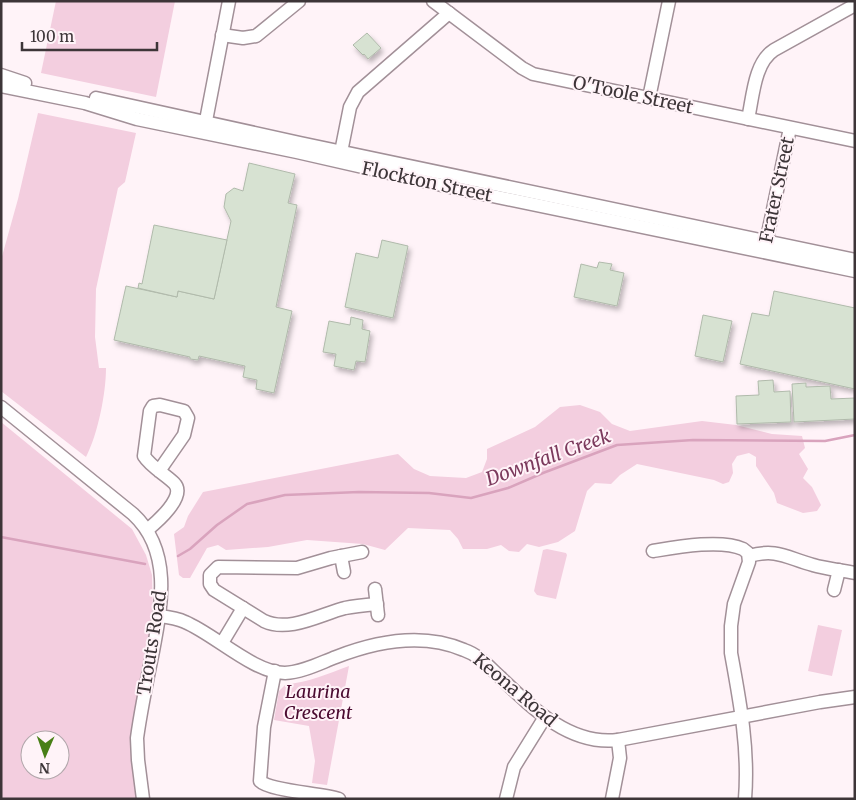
<svg xmlns="http://www.w3.org/2000/svg" width="856" height="800" viewBox="0 0 856 800" font-family="Merriweather,serif">
  <style>
    .green { fill: #f3cedf; fill-rule: evenodd }
    .lines { fill: none; stroke-linecap: round; stroke-linejoin: round }
    .stream { stroke: #d9a3bd; stroke-width: 2.5 }
    .building { fill: #d7e2d2; stroke: #b0baab; filter: url(#shadow) }
    .minor-casing { stroke: #a29098; stroke-width: 15 }
    .minor { stroke: #fff; stroke-width: 12 }
    .labels { text-anchor: middle; stroke-width: 4; stroke-linejoin: round; paint-order: stroke }
    .street-label { font-size: 18px; fill: #3d3538; stroke: #fff3f8 }
    .park-label { font-size: 18px; font-style: italic; fill: #4b0b31; stroke: #fff3f8 }
    .water-label { font-size: 19px; font-style: italic; fill: #7c3a5d; stroke: #fff3f8 }
  </style>
  <defs>
    <filter id="shadow"><feDropShadow dx="2.5" dy="4" stdDeviation="2.5" flood-color="#0004"/></filter>
  </defs>
  <rect width="100%" height="100%" fill="#fff3f8"/>
  <g class="green">
    <path d="M56,1H175L156,97L41,73Z"/>
    <path d="M38,113L136,133L125,182L118,188L96,289L95,337L99,368H106C106,393 98,434 86,457L1,391V260L18,199Z"/>
    <path d="M580,405L600,412L612,424L630,431L702,421L736,425L772,434L802,436L805,448L799,454L808,469L803,478L812,487L821,505L817,511L803,513L777,503L774,493L756,466V457L749,453L737,456L732,464L733,473L729,482L723,484L714,480L637,464L620,475L611,484L595,483L587,491L575,531L558,542L539,547L527,544L519,552L509,551L501,545L487,549H463L458,539L450,530L408,528L385,550L363,544L307,540L268,547L226,550L218,545L207,548L190,578H183L179,575L174,534L184,527L188,516L203,492L398,454L414,469L430,476L466,478L482,472L487,459V449L535,427L560,407Z"/>
    <path d="M1,422L132,529L146,555L152,575L153,615L130,746L138,799H1ZM30,740H60V770H30Z"/>
    <path d="M547,549L566,553L567,555L556,599L537,595L534,591L543,550Z"/>
    <path d="M818,625L842,630L832,676L808,671Z"/>
    <path d="M349,666L327,785L312,783L315,761L309,726L274,720L279,691L286,684C308,683 329,673 349,666Z"/>
  </g>
  <g class="lines">
    <g class="stream">
      <path d="M1,537L145,564"/>
      <path d="M178,556L190,549L217,525L247,504L285,495L359,492L429,493L471,498L508,488L543,473L617,445L693,440L825,441L855,435"/>
    </g>
  </g>
  <g class="building">
    <path d="M367,33L381,48L368,59L364,54L363,55L353,45Z"/>
    <path d="M249,163L295,174L288,203L297,205L276,307L292,311L274,393L256,389L257,380L243,377L245,366L199,356L198,360L190,359V357L114,340L126,286L177,297L178,291L214,299L231,221L224,207L226,194L234,188L243,191Z"/>
    <path d="M154,225L227,240L214,299L178,291L177,297L138,288L139,283L142,284Z"/>
    <path d="M382,240L408,246L393,318L345,307L356,253L378,258Z"/>
    <path d="M599,262L612,264L610,270L624,273L617,306L574,297L581,264L597,268Z"/>
    <path d="M774,291L855,308V389L740,364L752,313L769,316Z"/>
    <path d="M703,315L732,321L723,362L695,356Z"/>
    <path d="M351,317L363,320L362,329L370,331L365,362L356,361L354,370L334,366L336,354L323,352L329,321L350,325Z"/>
    <path d="M773,380L774,392L790,391L791,422L737,424L736,396L759,395L758,381Z"/>
    <path d="M806,383V387L830,386L831,399L855,398V419L794,422L792,384Z"/>
  </g>
  <g class="lines">
    <g class="minor-casing">
      <g id="minor">
        <path d="M433,1L522,68L533,74L855,141"/>
        <path d="M222,35L243,38L256,36L299,1"/>
        <path d="M1,75L25,83"/>
        <path d="M1,86L85,103L137,119L297,152L459,189L855,271"/>
        <path d="M96,98L300,143L855,260"/>
        <path d="M649,98L669,1"/>
        <path d="M748,119C753,97 754,63 774,50L855,5"/>
        <path d="M204,131L229,1"/>
        <path d="M341,152L350,107L358,92L449,13"/>
        <path d="M765,248L790,128"/>
        <path d="M1,407L133,514C172,550 162,604 153,651C147,680 141,709 137,738L138,760L143,799"/>
        <path d="M147,530C157,522 187,496 174,483C165,474 151,467 144,456L150,411L153,406L160,405L184,411L188,418L184,435L159,471"/>
        <path d="M653,551C677,547 721,539 743,549L748,553L749,562L734,604L731,626V653C740,702 749,749 745,799"/>
        <path d="M362,552L331,558L297,568L218,567L210,575V584L214,590L264,621C289,633 321,614 345,608C355,606 366,605 377,604"/>
        <path d="M341,556L344,572"/>
        <path d="M749,556C777,548 787,558 813,565C826,569 841,570 855,573"/>
        <path d="M375,589L378,615"/>
        <path d="M834,590L839,570"/>
        <path d="M159,616C168,617 177,618 185,622C214,634 254,673 285,673C303,672 320,663 336,657C377,641 422,632 464,650C479,655 489,667 500,677C532,708 570,746 618,740L820,702L855,697"/>
        <path d="M222,643L243,608"/>
        <path d="M275,671L264,727L260,781C270,791 321,793 339,799"/>
        <path d="M506,799L514,767L545,717"/>
        <path d="M612,799L620,758L618,740"/>
      </g>
    </g>
    <use href="#minor" class="minor"/>
  </g>
  <g class="labels">
    <g class="street-label">
      <text transform="translate(633 95) rotate(12)" y="6">O'Toole Street</text>
      <text transform="translate(427 182) rotate(12)" y="6">Flockton Street</text>
      <text transform="translate(777 190) rotate(-78)" y="6">Frater Street</text>
      <text transform="translate(152 643) rotate(-81)" y="6">Trouts Road</text>
      <text transform="translate(515 690) rotate(40)" y="6">Keona Road</text>
    </g>
    <g class="park-label">
      <text x="318" y="698">Laurina<tspan x="318" dy="21">Crescent</tspan></text>
    </g>
    <g class="water-label">
      <text transform="translate(548 457) rotate(-20)" y="7">Downfall Creek</text>
    </g>
  </g>
  <rect width="856" height="800" fill="none" stroke="#3d3538" stroke-width="5"/>
  <g transform="translate(45 755) rotate(182)"><circle r="24" fill="#fff3f8" stroke="#b1a7ab"/>
  <path d="M0-4L9 19L0 12L-9 19Z" fill="#487f16"/>
  <text y="-8" font-size="14" font-weight="bold" text-anchor="middle" fill="#3d3538">N</text>
  </g>
  <path d="M22 42v8h135v-8" fill="none" stroke="#3d3538" stroke-width="2.5"/>
  <text x="30" y="42" font-size="15" fill="#3d3538" stroke="#fff3f8" stroke-width="4" paint-order="stroke">100 m</text>
</svg>
